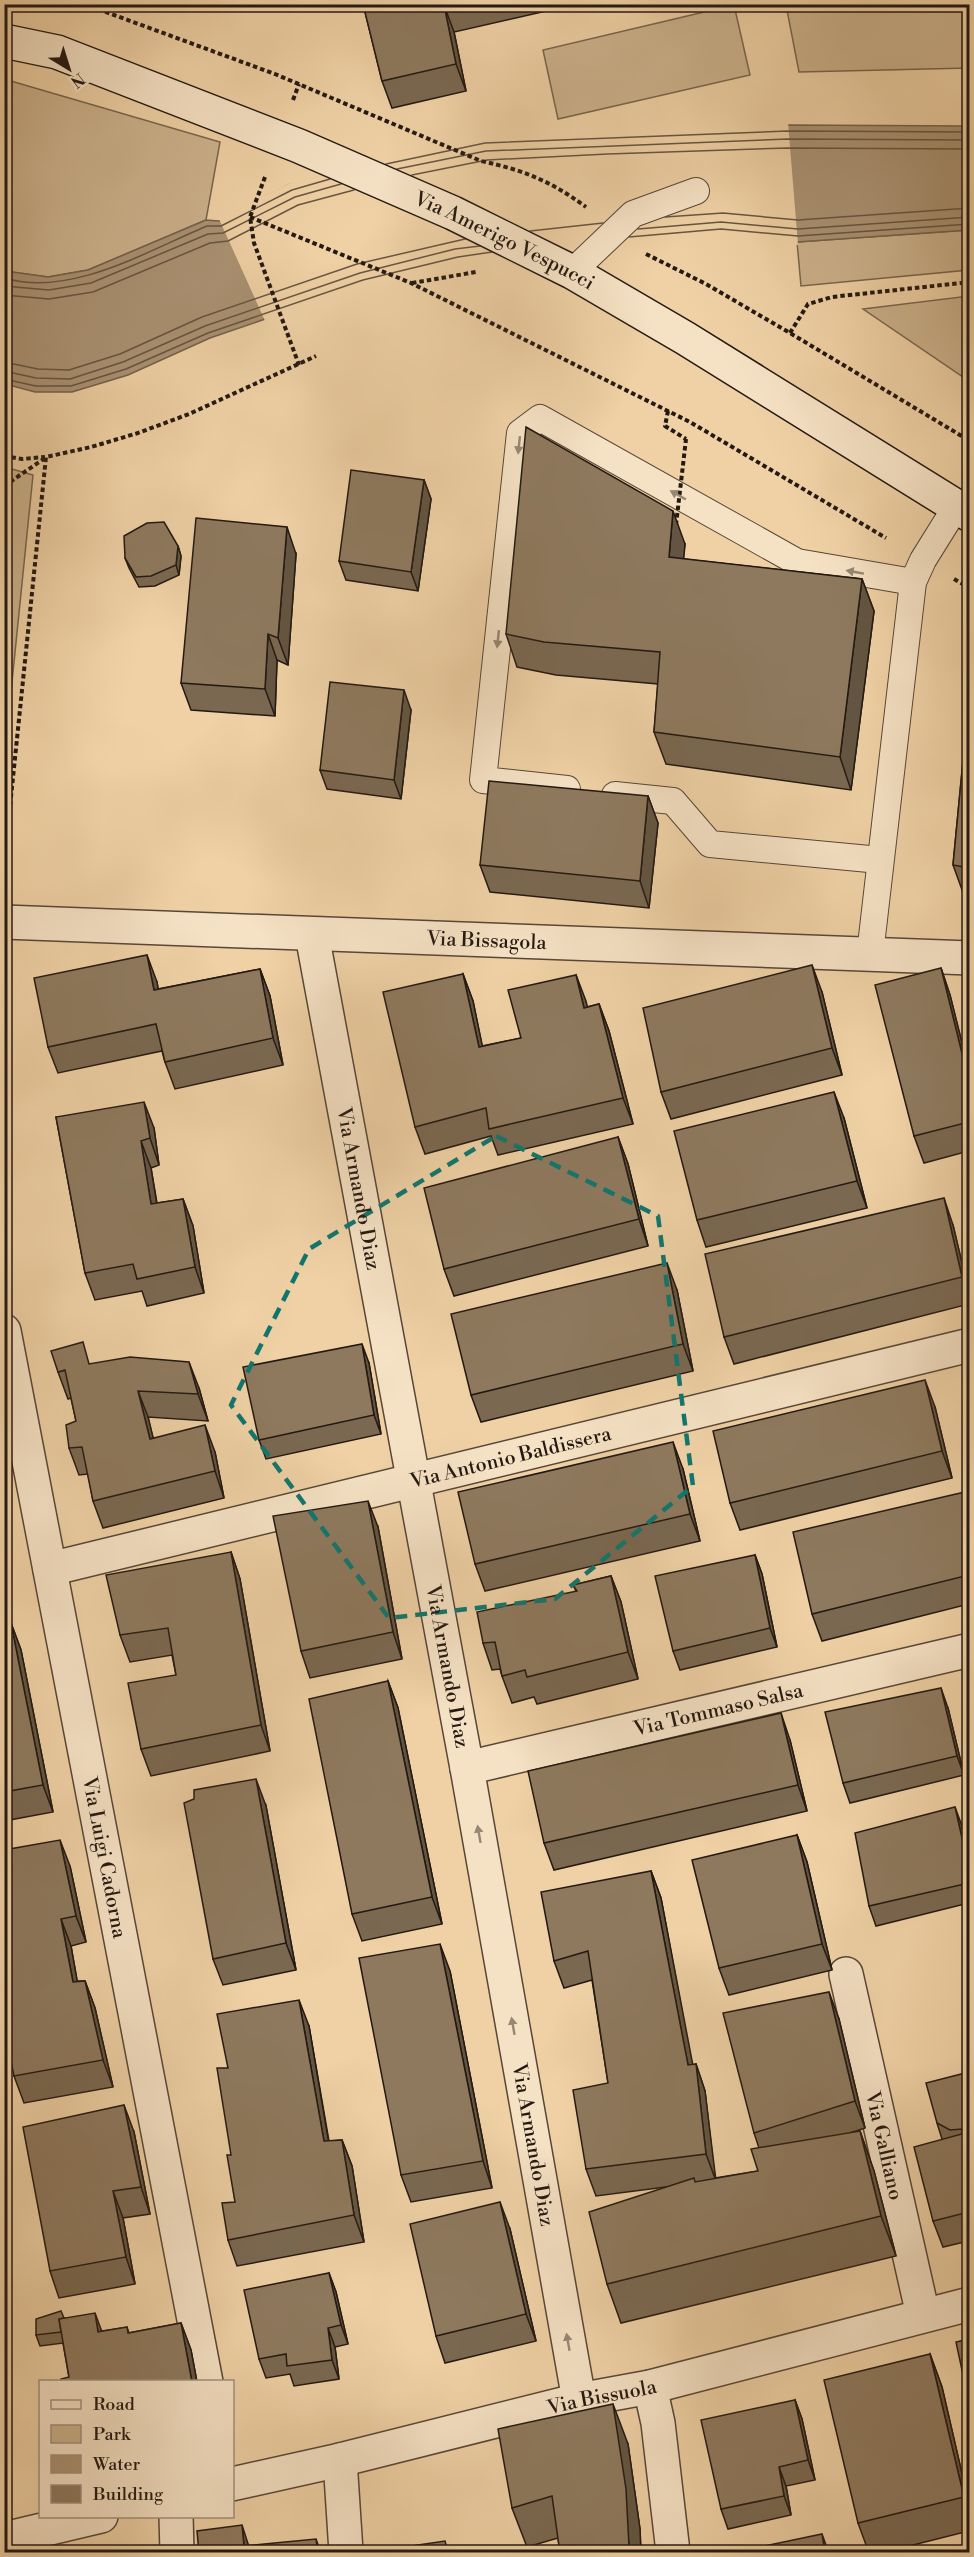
<svg xmlns="http://www.w3.org/2000/svg" width="974" height="2557" viewBox="0 0 974 2557" font-family="'Libre Bodoni',serif">
  <style>
    .green { fill: #ccb28c; stroke: #78664f; stroke-width: 1.5 }
    .water { fill: #aa9273; stroke: #74624c; stroke-width: 1.5 }
    .pier { fill: #efd1a5 }
    .lines { fill: none; stroke-linecap: round; stroke-linejoin: round }
    .shore { stroke: #675642; stroke-width: 1.5 }
    .service-casing { stroke: #574737; stroke-width: 28 }
    .minor-casing { stroke: #574737; stroke-width: 36 }
    .tertiary-casing { stroke: #574737; stroke-width: 36 }
    .secondary-casing { stroke: #241912; stroke-width: 36 }
    .path { stroke: #241912; stroke-width: 4; stroke-dasharray: 4.5 3; stroke-linecap: butt }
    .service { stroke: #f5e1c4; stroke-width: 26 }
    .minor { stroke: #f5e1c4; stroke-width: 33 }
    .tertiary { stroke: #f5e1c4; stroke-width: 33 }
    .secondary { stroke: #f5e1c4; stroke-width: 33 }
    .path-bridge { stroke: #241912; stroke-width: 4; stroke-dasharray: 4.5 3; stroke-linecap: butt }
    .wall { fill: #7a6851; stroke: #241912; stroke-width: 1.5 }
    .shaded-wall { fill: #635542; stroke: #241912; stroke-width: 1.5 }
    .building { fill: #8e795e; stroke: #241912; stroke-width: 1.5 }
    .oneway { fill: #978774 }
    .marked { fill: none; stroke: #0f766e; stroke-width: 4.5; stroke-dasharray: 12 8; stroke-linejoin: round }
    .labels { text-anchor: middle; stroke-width: 4.5; stroke-linejoin: round; paint-order: stroke }
    .street-label { font-size: 20px; fill: #241912; stroke: #f5e1c4 }
  </style>
  <rect width="100%" height="100%" fill="#efd1a5"/>
  <filter id="stains"><feTurbulence type="fractalNoise" baseFrequency=".00333" numOctaves="4"/><feColorMatrix values="0 0 0 0 .2 0 0 0 0 .09 0 0 0 0 .02 0 0 0 .5 -.17"/></filter>
  <radialGradient id="worn" r=".72"><stop offset=".6" stop-color="#630" stop-opacity="0"/><stop offset="1" stop-color="#630" stop-opacity=".3"/></radialGradient>
  <g class="green">
    <path d="M734,5L750,75L558,119L543,50Z"/>
    <path d="M786,5H969V68L799,72Z"/>
    <path d="M4,79L220,142L206,220L88,270L48,277L5,271Z"/>
    <path d="M969,230V270L801,286L797,242Z"/>
    <path d="M969,296V381L863,309Z"/>
    <path d="M5,467L33,475L5,751L4,467Z"/>
  </g>
  <path class="water" d="M788,125L969,126V230L797,242L722,235L459,262L364,285L210,338L128,375L72,392H35L5,384V271L48,277L88,270L206,220L219,221L290,184Z"/>
  <path class="pier" d="M788,122L798,245L722,238L587,250L459,265L365,288L266,323L219,219L290,183L407,151L485,137Z"/>
  <g class="lines">
    <g class="shore">
      <path d="M386,164L485,143L788,131L970,132"/>
      <path d="M397,169L486,151L788,139L970,140"/>
      <path d="M412,175L487,160L608,154L788,148L970,149"/>
      <path d="M665,217L723,213L798,220L970,208"/>
      <path d="M638,229L721,222L798,229L970,217"/>
      <path d="M530,231L603,223"/>
      <path d="M629,237L721,229L798,236L970,224"/>
      <path d="M4,278C70,298 147,251 207,226H221L292,190L330,179"/>
      <path d="M4,286L49,290L91,283L208,234L223,233L295,197L341,184"/>
      <path d="M4,295L49,299L93,292L210,243L228,241L298,205L354,190"/>
      <path d="M4,362L38,369L69,370L120,354L202,317L357,264L465,239"/>
      <path d="M4,371L36,378L70,379L123,362L205,326L360,273L455,249L480,246"/>
      <path d="M4,379L36,386H71L126,369L208,333L363,280L458,257L492,252"/>
    </g>
    <g class="service-casing">
      <g id="service">
        <path d="M572,272L633,214L696,191"/>
        <path d="M567,789L483,780L520,433L540,418L797,562L913,582"/>
        <path d="M615,795L673,801L710,844L880,860"/>
        <path d="M870,954L913,582L923,560L956,507"/>
      </g>
    </g>
    <g class="minor-casing">
      <g id="minor">
        <path id="s1" d="M4,922L970,958"/>
        <path id="s2" d="M312,935L467,1768L579,2400"/>
        <path id="s3" d="M4,1331L206,2382"/>
        <path id="s4" d="M50,1569L970,1345"/>
        <path id="s5" d="M467,1768L970,1650"/>
        <path id="s6" d="M846,1974L923,2315"/>
        <path d="M650,2387L658,2423L673,2552"/>
        <path d="M340,2460L346,2552"/>
        <path d="M176,2516L177,2552"/>
      </g>
    </g>
    <g class="tertiary-casing">
      <g id="tertiary">
        <path id="s7" d="M232,2484L340,2460L579,2400L650,2387L970,2304"/>
        <path d="M4,2539L101,2516"/>
      </g>
    </g>
    <g class="secondary-casing">
      <g id="secondary">
        <path id="s8" d="M4,41L57,52L299,146L453,213L572,272L685,338L970,515"/>
      </g>
    </g>
    <g class="path">
      <path d="M84,4L275,74L481,161C523,170 551,181 586,207"/>
      <path d="M293,100L299,84"/>
      <path d="M265,177L250,217L254,243L299,365"/>
      <path d="M250,217L411,283L690,422L886,538"/>
      <path d="M646,254L706,284L790,333L970,441"/>
      <path d="M412,283L476,272"/>
      <path d="M790,333L808,304L832,297L970,282"/>
      <path d="M668,411L665,426L686,439"/>
      <path d="M4,456L22,459L45,457"/>
      <path d="M4,486L45,458"/>
      <path d="M954,579L970,588"/>
      <path d="M4,865L46,457L91,447L138,433L189,414L316,356"/>
    </g>
    <use href="#service" class="service"/>
    <use href="#minor" class="minor"/>
    <use href="#tertiary" class="tertiary"/>
    <use href="#secondary" class="secondary"/>
    <path class="path-bridge" d="M676,525L686,439"/>
  </g>
  <g class="wall">
    <path d="M363,4H577L454,32L466,91L392,108L382,81Z"/>
    <path d="M424,480L431,499L418,591L346,580L339,561Z"/>
    <path d="M685,544L683,559L862,579L874,611L851,790L666,764L654,732L658,684L556,675L517,667L506,634Z"/>
    <path d="M178,546L181,556L179,575L155,586L139,587L129,568L125,558Z"/>
    <path d="M296,554L288,665L277,660L275,716L191,710L181,683Z"/>
    <path d="M969,698V899L965,898L953,865Z"/>
    <path d="M411,710L401,799L327,789L320,770Z"/>
    <path d="M648,796L658,823L649,908L490,892L480,865Z"/>
    <path d="M941,968L950,995L969,1071V1151L924,1163L914,1136Z"/>
    <path d="M260,969L270,996L283,1065L175,1089L165,1062L162,1051L58,1073L48,1047L157,982L158,989Z"/>
    <path d="M463,974L473,1001L482,1046L521,1038L576,975L587,1007L599,1004L609,1031L633,1124L498,1155L491,1136L425,1154L415,1127Z"/>
    <path d="M822,992L842,1075L671,1119L661,1092Z"/>
    <path d="M56,1117L154,1128L159,1165L151,1168L157,1203L183,1199L193,1226L204,1293L147,1306L142,1291L95,1300L85,1273Z"/>
    <path d="M844,1118L867,1208L706,1247L697,1220Z"/>
    <path d="M618,1137L628,1164L648,1246L454,1296L444,1269Z"/>
    <path d="M953,1225L969,1293V1304L734,1364L724,1337Z"/>
    <path d="M677,1290L693,1371L481,1422L471,1395Z"/>
    <path d="M369,1363L381,1434L266,1459L259,1440Z"/>
    <path d="M90,1364L199,1388L208,1421L148,1417L153,1438L215,1452L224,1498L103,1528L93,1501L88,1474L79,1475L69,1448L76,1421L71,1398L68,1399L58,1372Z"/>
    <path d="M935,1407L952,1478L740,1530L730,1503Z"/>
    <path d="M683,1469L700,1541L485,1591L475,1564Z"/>
    <path d="M969,1491V1604L822,1641L812,1614Z"/>
    <path d="M378,1527L402,1659L310,1678L301,1651Z"/>
    <path d="M231,1552L240,1579L270,1751L151,1776L141,1749L176,1675L172,1655L130,1662L120,1635Z"/>
    <path d="M755,1555L762,1574L777,1647L680,1670L673,1651Z"/>
    <path d="M611,1576L621,1602L638,1679L537,1704L534,1697L512,1703L502,1676L500,1669L492,1670L483,1643L576,1591L573,1585Z"/>
    <path d="M11,1623L21,1650L53,1812L4,1821V1624Z"/>
    <path d="M388,1681L398,1708L442,1924L362,1941L352,1914Z"/>
    <path d="M948,1708L964,1775L850,1803L843,1783Z"/>
    <path d="M790,1740L807,1811L554,1870L544,1843Z"/>
    <path d="M266,1806L296,1970L223,1985L213,1959Z"/>
    <path d="M962,1826L969,1859V1903L876,1926L869,1906Z"/>
    <path d="M797,1835L807,1862L832,1970L729,1995L719,1968Z"/>
    <path d="M70,1866L86,1942L71,1946L77,1981H85L95,2008L113,2087L24,2103L14,2076Z"/>
    <path d="M651,1871L661,1898L692,2065L696,2064L705,2091L715,2178L758,2171L759,2148L754,2133L839,2019L865,2128L850,2133L860,2131L874,2171L896,2256L621,2323L607,2284L666,2187L596,2196L586,2169L608,2083L592,1980L564,1988L554,1961Z"/>
    <path d="M450,1971L492,2188L411,2202L401,2175Z"/>
    <path d="M309,2026L329,2141L342,2140L352,2166L364,2242L237,2266L228,2240L235,2202L231,2155L228,2068Z"/>
    <path d="M969,2072V2241L943,2247L933,2221L942,2139L937,2123Z"/>
    <path d="M134,2132L150,2214L123,2218L135,2284L59,2298L50,2271Z"/>
    <path d="M510,2229L536,2341L445,2363L436,2336Z"/>
    <path d="M329,2273L336,2292L348,2344L335,2347L339,2379L294,2386L290,2374L266,2378L259,2359Z"/>
    <path d="M64,2318L102,2331L127,2327L129,2333L181,2323L191,2350L197,2382H61L69,2377L63,2343L40,2346L36,2335Z"/>
    <path d="M930,2354L942,2387L969,2504V2531L881,2553H869L858,2523Z"/>
    <path d="M795,2400L802,2419L815,2480L786,2486L791,2515L728,2529L721,2509Z"/>
    <path d="M628,2444L640,2529L641,2553H560L558,2538L527,2547L512,2508Z"/>
  </g>
  <g class="shaded-wall">
    <path d="M444,5L454,32L466,91L456,64Z"/>
    <path d="M424,480L431,499L418,591L411,572Z"/>
    <path d="M673,511L685,544L681,590L669,557Z"/>
    <path d="M287,527L296,554L288,665L278,638Z"/>
    <path d="M178,546L181,556L179,575L176,565Z"/>
    <path d="M862,579L874,611L851,790L840,757Z"/>
    <path d="M268,634L277,660L275,716L265,689Z"/>
    <path d="M404,690L411,710L401,799L394,780Z"/>
    <path d="M648,796L658,823L649,908L640,881Z"/>
    <path d="M147,955L157,982L163,1016L154,990Z"/>
    <path d="M812,965L822,992L842,1075L832,1048Z"/>
    <path d="M941,968L950,995L969,1071V1082Z"/>
    <path d="M260,969L270,996L283,1065L273,1038Z"/>
    <path d="M463,974L473,1001L488,1073L479,1047Z"/>
    <path d="M576,975L586,1001L594,1035L584,1008Z"/>
    <path d="M599,1004L609,1031L633,1124L623,1098Z"/>
    <path d="M834,1092L844,1118L867,1208L857,1181Z"/>
    <path d="M144,1102L154,1128L159,1165L150,1138Z"/>
    <path d="M618,1137L628,1164L648,1246L639,1219Z"/>
    <path d="M141,1141L151,1168L161,1231L151,1204Z"/>
    <path d="M944,1198L953,1225L969,1293V1297L962,1277Z"/>
    <path d="M183,1199L193,1226L204,1293L195,1267Z"/>
    <path d="M667,1263L677,1290L693,1371L683,1344Z"/>
    <path d="M362,1344L369,1363L381,1434L374,1415Z"/>
    <path d="M189,1362L199,1388L208,1421L198,1394Z"/>
    <path d="M925,1380L935,1407L952,1478L942,1451Z"/>
    <path d="M138,1391L148,1417L160,1466L150,1439Z"/>
    <path d="M205,1425L215,1452L224,1498L215,1471Z"/>
    <path d="M673,1442L683,1469L700,1541L690,1514Z"/>
    <path d="M368,1501L378,1527L402,1659L393,1632Z"/>
    <path d="M231,1552L240,1579L270,1751L261,1725Z"/>
    <path d="M755,1555L762,1574L777,1647L770,1628Z"/>
    <path d="M611,1576L621,1602L638,1679L628,1652Z"/>
    <path d="M11,1623L21,1650L53,1812L43,1785Z"/>
    <path d="M388,1681L398,1708L442,1924L432,1897Z"/>
    <path d="M941,1688L948,1708L964,1775L957,1756Z"/>
    <path d="M781,1713L790,1740L807,1811L798,1785Z"/>
    <path d="M256,1779L266,1806L296,1970L286,1943Z"/>
    <path d="M955,1807L962,1826L969,1859V1869Z"/>
    <path d="M797,1835L807,1862L832,1970L822,1944Z"/>
    <path d="M60,1840L70,1866L86,1942L76,1916Z"/>
    <path d="M651,1871L661,1898L698,2092L688,2065Z"/>
    <path d="M61,1919L71,1946L82,2008L73,1982Z"/>
    <path d="M440,1944L450,1971L492,2188L483,2161Z"/>
    <path d="M85,1981L95,2008L113,2087L103,2060Z"/>
    <path d="M829,1992L839,2019L865,2128L855,2101Z"/>
    <path d="M299,2000L309,2026L333,2168L324,2141Z"/>
    <path d="M696,2064L705,2091L716,2181L706,2154Z"/>
    <path d="M124,2105L134,2132L150,2214L141,2187Z"/>
    <path d="M860,2131L874,2171L896,2256L881,2216Z"/>
    <path d="M342,2140L352,2166L364,2242L354,2215Z"/>
    <path d="M113,2191L123,2218L135,2284L126,2257Z"/>
    <path d="M500,2202L510,2229L536,2341L526,2314Z"/>
    <path d="M329,2273L336,2292L348,2344L341,2325Z"/>
    <path d="M95,2313L105,2340L98,2332Z"/>
    <path d="M181,2323L191,2350L197,2382H192Z"/>
    <path d="M328,2328L335,2347L339,2379L332,2360Z"/>
    <path d="M930,2354L942,2387L969,2504V2513L964,2497Z"/>
    <path d="M795,2400L802,2419L815,2480L808,2460Z"/>
    <path d="M613,2404L628,2444L640,2529L641,2553H631L629,2546Z"/>
    <path d="M779,2467L786,2486L791,2515L784,2496Z"/>
    <path d="M242,2525L251,2553L244,2546Z"/>
    <path d="M822,2534L829,2553H825Z"/>
    <path d="M316,2539L321,2553H318Z"/>
  </g>
  <g class="building">
    <path d="M363,4H448L444,5L456,64L382,81Z"/>
    <path d="M526,427L673,511L669,557L862,579L840,757L654,732L660,652L544,642L506,634Z"/>
    <path d="M351,470L424,480L411,572L339,561Z"/>
    <path d="M196,518L287,527L278,638L268,634L265,689L181,683Z"/>
    <path d="M164,522L178,546L176,565L151,576L136,577L125,558L124,536L147,523Z"/>
    <path d="M330,682L404,690L394,780L320,770Z"/>
    <path d="M969,698V868L953,865Z"/>
    <path d="M489,781L648,796L640,881L480,865Z"/>
    <path d="M147,955L154,990L260,969L273,1038L165,1062L156,1024L48,1047L34,978Z"/>
    <path d="M812,965L832,1048L661,1092L643,1008Z"/>
    <path d="M941,968L969,1082V1122L914,1136L875,985Z"/>
    <path d="M463,974L479,1047L521,1038L508,990L576,975L584,1008L599,1004L623,1098L489,1129L486,1108L415,1127L383,992Z"/>
    <path d="M834,1092L857,1181L697,1220L674,1131Z"/>
    <path d="M144,1102L150,1138L141,1141L151,1204L183,1199L195,1267L137,1279L133,1264L85,1273L56,1117Z"/>
    <path d="M618,1137L639,1219L444,1269L424,1188Z"/>
    <path d="M944,1198L962,1277L724,1337L705,1254Z"/>
    <path d="M667,1263L683,1344L471,1395L451,1314Z"/>
    <path d="M83,1342L89,1364L130,1357L189,1362L198,1394L138,1391L150,1439L205,1425L215,1471L93,1501L82,1447L69,1448L66,1425L76,1421L65,1370L58,1372L51,1351Z"/>
    <path d="M362,1344L374,1415L259,1440L243,1367Z"/>
    <path d="M925,1380L942,1451L730,1503L713,1431Z"/>
    <path d="M673,1442L690,1514L475,1564L458,1492Z"/>
    <path d="M969,1491V1575L812,1614L793,1532Z"/>
    <path d="M368,1501L393,1632L301,1651L273,1516Z"/>
    <path d="M231,1552L261,1725L141,1749L128,1683L176,1675L168,1628L120,1635L106,1575Z"/>
    <path d="M755,1555L770,1628L673,1651L655,1576Z"/>
    <path d="M611,1576L628,1652L527,1677L525,1670L502,1676L495,1642L483,1643L477,1612L577,1591L573,1585Z"/>
    <path d="M11,1623L43,1785L4,1792V1624Z"/>
    <path d="M388,1681L432,1897L352,1914L309,1699Z"/>
    <path d="M941,1688L957,1756L843,1783L825,1712Z"/>
    <path d="M781,1713L798,1785L544,1843L528,1771Z"/>
    <path d="M256,1779L286,1943L213,1959L184,1803L194,1799V1790Z"/>
    <path d="M955,1807L969,1869V1883L869,1906L855,1833Z"/>
    <path d="M797,1835L822,1944L719,1968L692,1860Z"/>
    <path d="M60,1840L76,1916L61,1919L73,1982L85,1981L103,2060L14,2076L4,2028V1850Z"/>
    <path d="M651,1871L688,2065L696,2064L706,2154L586,2169L573,2090L608,2083L588,1951L554,1961L541,1892Z"/>
    <path d="M440,1944L483,2161L401,2175L359,1958Z"/>
    <path d="M829,1992L855,2101L754,2133L723,2013Z"/>
    <path d="M299,2000L324,2141L342,2140L354,2215L228,2240L222,2203L235,2202L227,2155H231L217,2068H228L217,2014Z"/>
    <path d="M969,2072V2212L933,2221L914,2147L962,2134V2129L950,2130L937,2123L926,2083Z"/>
    <path d="M124,2105L141,2187L113,2191L126,2257L50,2271L23,2127Z"/>
    <path d="M860,2131L881,2216L607,2284L589,2212L694,2178L695,2182L758,2171L751,2149Z"/>
    <path d="M500,2202L526,2314L436,2336L410,2224Z"/>
    <path d="M329,2273L341,2325L328,2328L332,2360L287,2366L286,2354L259,2359L244,2290Z"/>
    <path d="M61,2311L64,2318L59,2319L61,2332L36,2335V2319Z"/>
    <path d="M95,2313L98,2332L127,2327L128,2333L181,2323L192,2382H61V2379L69,2377L59,2319Z"/>
    <path d="M969,2339V2403L956,2342Z"/>
    <path d="M930,2354L964,2497L858,2523L824,2380Z"/>
    <path d="M795,2400L808,2460L779,2467L784,2496L721,2509L701,2420Z"/>
    <path d="M613,2404L626,2489L629,2546L560,2553L552,2496L512,2508L498,2429Z"/>
    <path d="M242,2525L244,2546L316,2539L318,2553H199L197,2531Z"/>
    <path d="M822,2534L825,2553H731Z"/>
    <path d="M445,2541L448,2552L481,2546L482,2553H391V2549Z"/>
  </g>
  <defs><path id="oneway-solid" d="M-6-.8H1V-3.2L6.5 0L1 3.2V.8H-6Z" transform="scale(1.5)"/></defs>
  <g class="oneway">
    <use href="#oneway-solid" transform="translate(519 445) rotate(96)"/>
    <use href="#oneway-solid" transform="translate(678 495) rotate(-151)"/>
    <use href="#oneway-solid" transform="translate(855 572) rotate(-170)"/>
    <use href="#oneway-solid" transform="translate(498 639) rotate(96)"/>
    <use href="#oneway-solid" transform="translate(479 1834) rotate(-100)"/>
    <use href="#oneway-solid" transform="translate(513 2026) rotate(-100)"/>
    <use href="#oneway-solid" transform="translate(568 2342) rotate(-100)"/>
  </g>
  <path class="marked" d="M496,1136L658,1216L693,1486L555,1599L389,1618L231,1405L309,1249Z"/>
  <g class="labels">
    <g class="street-label">
      <text dy="7" stroke="none"><textPath href="#s8" startOffset="540">Via Amerigo Vespucci</textPath></text>
      <text dy="7" stroke="none"><textPath href="#s1" startOffset="483">Via Bissagola</textPath></text>
      <text dy="7" stroke="none"><textPath href="#s2" startOffset="258">Via Armando Diaz</textPath></text>
      <text dy="7" stroke="none"><textPath href="#s4" startOffset="474">Via Antonio Baldissera</textPath></text>
      <text dy="7" stroke="none"><textPath href="#s2" startOffset="744">Via Armando Diaz</textPath></text>
      <text dy="7" stroke="none"><textPath href="#s5" startOffset="258">Via Tommaso Salsa</textPath></text>
      <text dy="7" stroke="none"><textPath href="#s3" startOffset="536">Via Luigi Cadorna</textPath></text>
      <text dy="7" stroke="none"><textPath href="#s6" startOffset="176">Via Galliano</textPath></text>
      <text dy="7" stroke="none"><textPath href="#s2" startOffset="1230">Via Armando Diaz</textPath></text>
      <text dy="7" stroke="none"><textPath href="#s7" startOffset="380">Via Bissuola</textPath></text>
    </g>
  </g>
  <rect width="974" height="2557" fill="none" stroke="#efd1a5" stroke-width="24"/>
  <rect x="6" y="6" width="962" height="2545" fill="none" stroke="#241912" stroke-width="3"/>
  <rect x="12" y="12" width="950" height="2533" fill="none" stroke="#241912" stroke-width="1.5"/>
  <rect x="39" y="2380" width="195" height="138" fill="#f5e1c4" stroke="#a1917d" stroke-width="1.5"/>
  <rect x="51" y="2400" width="30" height="9" fill="#f5e1c4" stroke="#a1917d" stroke-width="1.5"/>
  <text x="93" y="2410" font-size="18" fill="#241912">Road</text>
  <rect x="51" y="2425" width="30" height="18" fill="#ccb28c" stroke="#a1917d" stroke-width="1.5"/>
  <text x="93" y="2440" font-size="18" fill="#241912">Park</text>
  <rect x="51" y="2455" width="30" height="18" fill="#aa9273" stroke="#a1917d" stroke-width="1.5"/>
  <text x="93" y="2470" font-size="18" fill="#241912">Water</text>
  <rect x="51" y="2485" width="30" height="18" fill="#8e795e" stroke="#a1917d" stroke-width="1.5"/>
  <text x="93" y="2500" font-size="18" fill="#241912">Building</text>
  <g transform="translate(69 69) rotate(142)" stroke="#f5e1c4" stroke-width="4.5" paint-order="stroke">
  <path d="M0-4.5L10 22L0 15L-10 22Z" fill="#241912"/>
  <text y="-9" font-size="16" font-weight="bold" text-anchor="middle" fill="#241912">N</text>
  </g>
  <rect width="100%" height="100%" filter="url(#stains)"/>
  <rect width="100%" height="100%" fill="url(#worn)"/>
</svg>
